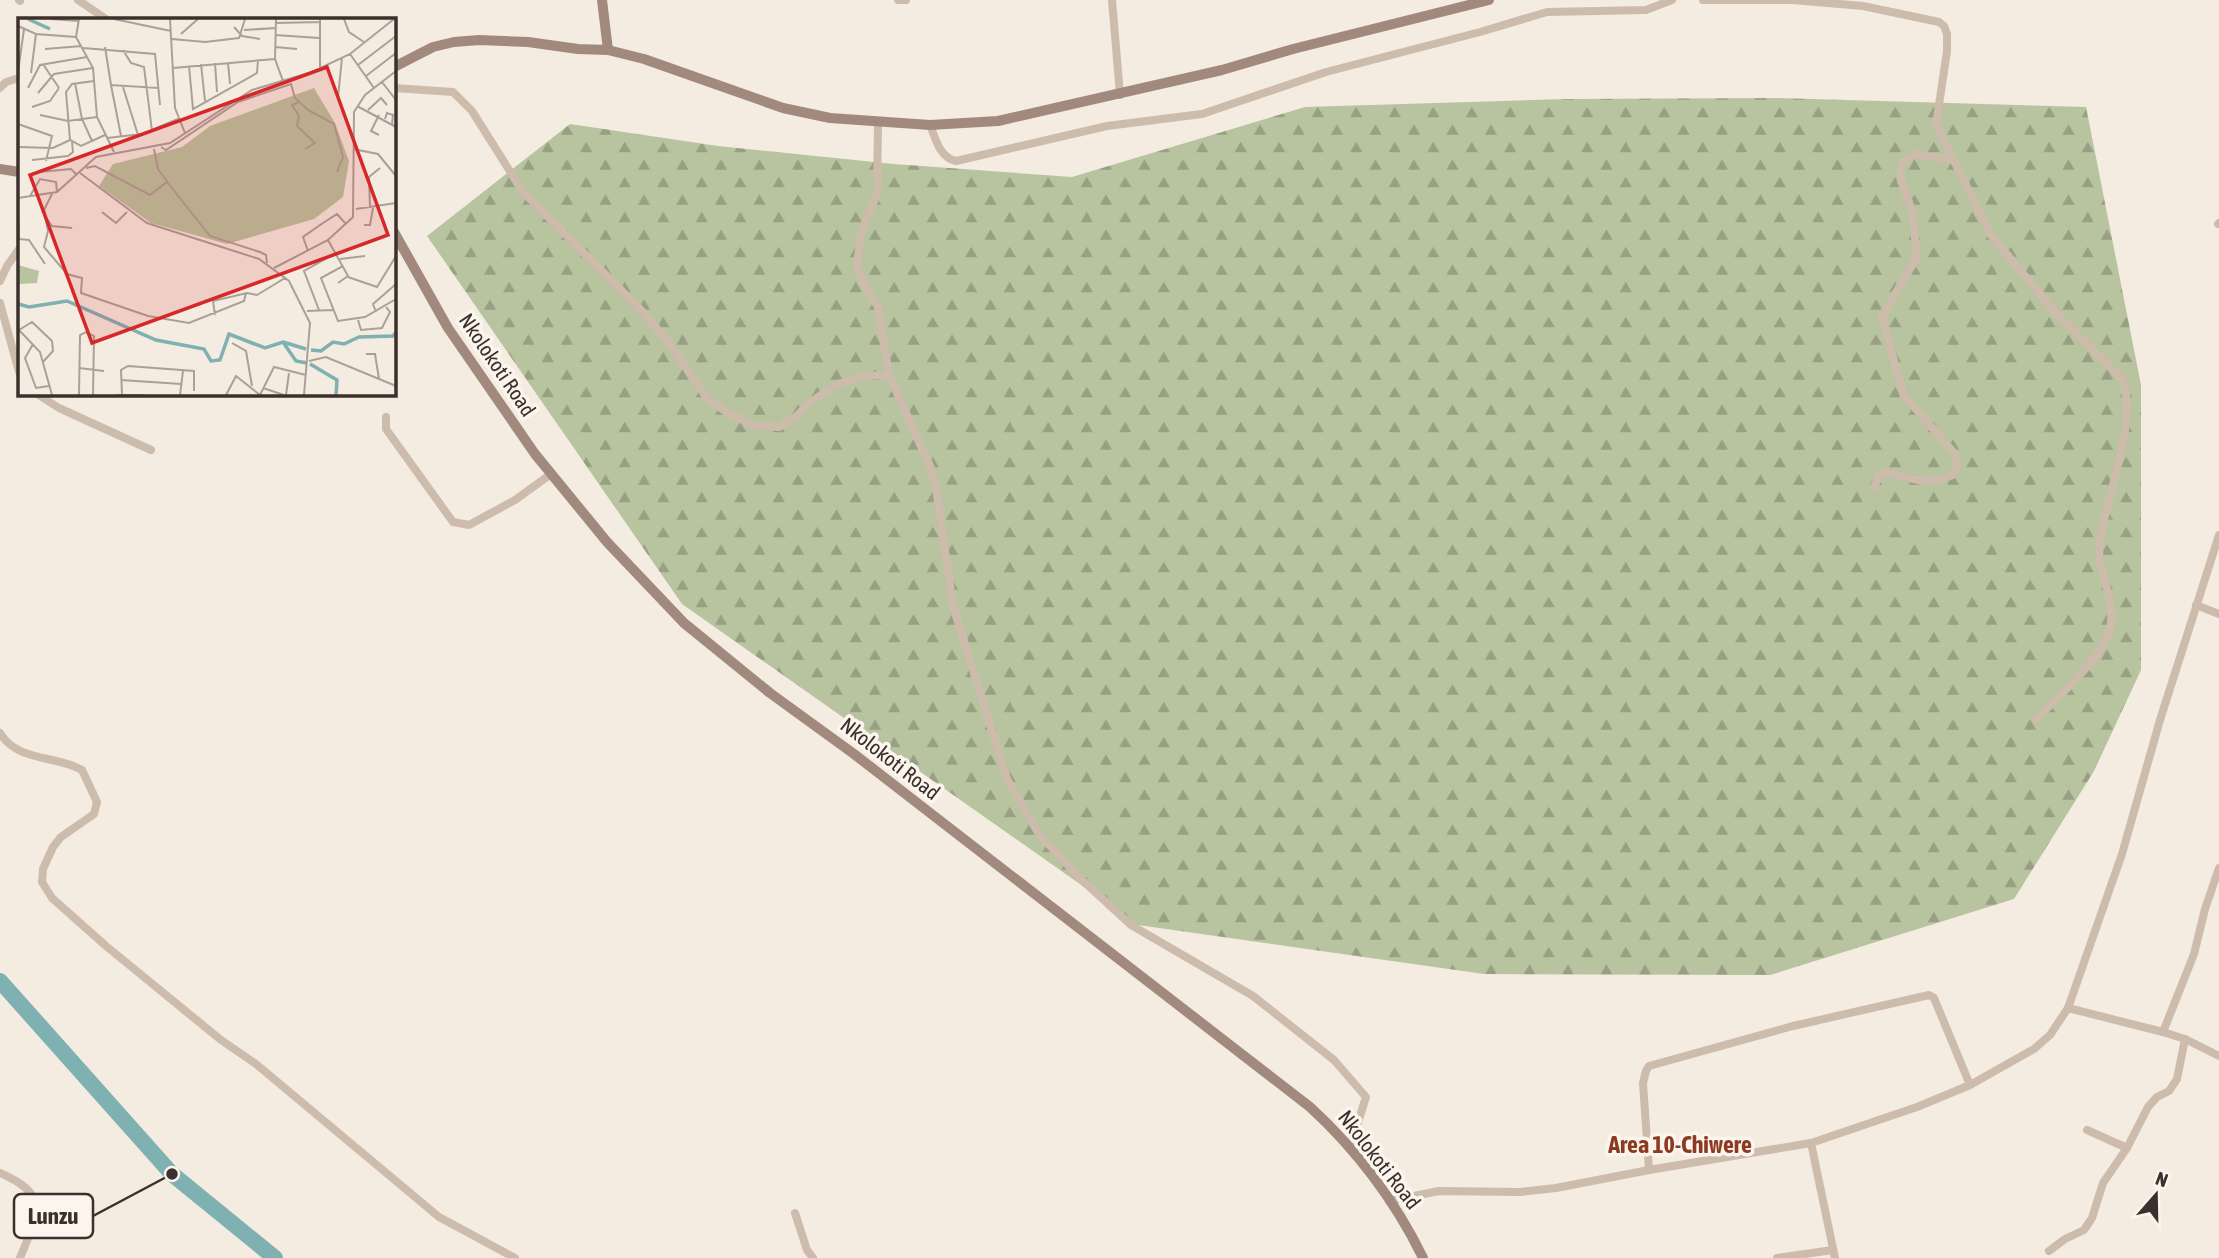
<svg xmlns="http://www.w3.org/2000/svg" width="2219" height="1258" viewBox="0 0 2219 1258" font-family="'Asap Condensed',sans-serif">
  <style>
    .forest { fill: url(#forest-firs) }
    .lines { fill: none; stroke-linecap: round; stroke-linejoin: round }
    .river { stroke: #7fb0b2; stroke-width: 16 }
    .street { stroke: #cdbbac; stroke-width: 8 }
    .secondary { stroke: #a18a7d; stroke-width: 10 }
    .labels { text-anchor: middle; stroke-width: 7; stroke-linejoin: round; paint-order: stroke }
    .street-label { font-size: 21px; fill: #3b302b; stroke: #fbf5ee }
    .quarter-label { font-size: 24px; font-weight: bold; fill: #8c3b22; stroke: #fbf5ee }
    .inset-river { fill: none; stroke: #7fb0b2; stroke-width: 3.5 }
    .inset-road { fill: none; stroke: #aaa098; stroke-width: 2 }
    .view { fill: #d62828; fill-opacity: 0.15; stroke: #d62828; stroke-width: 3.5 }
    .inset-edge { fill: none; stroke: #3b302b; stroke-width: 3.5 }
    .leader { fill: none; stroke: #3b302b; stroke-width: 2.5 }
    .callout-dot { fill: #3b302b; stroke: #fbf5ee; stroke-width: 2.5 }
    .callout { fill: #fbf5ee; stroke: #3b302b; stroke-width: 2.5 }
    .callout-label { font-size: 23px; text-anchor: middle; font-weight: bold; fill: #3b302b }
  </style>
  <defs>
    <pattern id="forest-firs" width="22" height="20" patternUnits="userSpaceOnUse" patternTransform="scale(1.75)"><rect width="22" height="20" fill="#b8c4a0"/><path d="M5 1l3.5 6h-7zM16 11l3.5 6h-7z" fill="#97a083"/></pattern>
  </defs>
  <rect width="100%" height="100%" fill="#f4ebe1"/>
  <path class="forest" d="M1777,98L2086,107L2141,385V670L2094,771L2014,899L1770,975L1484,974L1138,925L682,604L427,236L570,124L718,146L894,164L1072,177L1305,107L1568,99Z"/>
  <g class="lines">
    <path class="river" d="M0,981L172,1174L275,1258"/>
    <g class="street">
      <path d="M19,0L20,1"/>
      <path d="M78,0L106,19"/>
      <path d="M898,0H906"/>
      <path d="M1112,0L1120,95"/>
      <path d="M1703,0H1792L1863,6L1939,22L1944,26L1947,34V51L1936,125L1991,235L2054,311L2123,380C2137,422 2108,494 2100,538C2094,571 2119,599 2109,633C2102,657 2055,700 2036,719"/>
      <path d="M0,88L6,82L19,78"/>
      <path d="M394,88L453,92L472,111L523,192L641,310L666,339L707,398L725,411L754,426L779,427L796,417L809,403L838,384L864,376L889,375L930,466L936,488L953,606L1007,779L1039,834L1080,878L1131,925L1253,996L1334,1060L1366,1097L1350,1148"/>
      <path d="M878,122L877,194L861,233L857,265L864,284L878,307L889,375"/>
      <path d="M930,125C936,139 939,157 956,161L1107,126L1202,114L1326,72L1480,32L1547,12L1646,10L1672,0"/>
      <path d="M2218,224L2219,223"/>
      <path d="M0,281L7,266L19,249"/>
      <path d="M0,303L19,372"/>
      <path d="M37,394L59,408L151,450"/>
      <path d="M386,417V429L453,522L469,525L515,500L551,474"/>
      <path d="M1874,488L1878,477L1887,472L1921,481L1938,480L1953,475L1957,467L1955,454L1903,394L1882,316L1917,257L1912,210L1901,181V163L1914,154L1953,160"/>
      <path d="M2196,605L2219,614"/>
      <path d="M0,733C17,762 56,755 82,770L97,802L94,814L61,837L53,847L43,869L42,882L52,898L106,946L221,1040L256,1064L439,1217L515,1258"/>
      <path d="M2068,1008L2163,1032L2185,1039L2219,1056"/>
      <path d="M2163,1032L2194,954L2205,909L2219,868"/>
      <path d="M2087,1130L2127,1148L2148,1107L2157,1097L2169,1091L2177,1079L2185,1039"/>
      <path d="M1811,1143L1835,1258"/>
      <path d="M1649,1170L1643,1083L1646,1071L1649,1066L1793,1026L1929,995L1934,998L1970,1085"/>
      <path d="M0,1173C53,1196 37,1215 20,1258"/>
      <path d="M1389,1201L1439,1191L1520,1192L1556,1188L1649,1170L1811,1143L1917,1107L1970,1085L2034,1049L2050,1035L2068,1008L2122,854L2160,720L2219,535"/>
      <path d="M795,1213L807,1250L813,1258"/>
      <path d="M2049,1251L2065,1239L2084,1230L2092,1218L2103,1183L2127,1148"/>
      <path d="M1777,1258L1833,1250"/>
    </g>
    <g class="secondary">
      <path d="M602,0L608,50"/>
      <path d="M394,67L433,47L454,42L479,40L528,42L578,49L608,50L644,59L783,108L830,118L930,125L998,121L1222,70L1293,49L1489,0"/>
      <path d="M0,169L19,172"/>
      <path d="M394,232L448,328L535,454L607,542L684,623L770,693L854,754L1310,1107C1356,1149 1396,1202 1423,1258"/>
    </g>
  </g>
  <g class="labels">
    <g class="street-label">
      <text transform="translate(497 365) rotate(56)" y="7">Nkolokoti Road</text>
      <text transform="translate(890 759) rotate(38)" y="7">Nkolokoti Road</text>
      <text transform="translate(1379 1160) rotate(52)" y="7">Nkolokoti Road</text>
    </g>
    <g class="quarter-label">
      <text x="1680" y="1153">Area 10-Chiwere</text>
    </g>
  </g>
  <g transform="translate(18 18)">
    <rect width="378" height="378" fill="#f4ebe1"/>
    <path d="M296,70L317,105L331,143L325,179L296,201L209,226L133,205L81,168L95,146L164,129L192,108ZM0,247L21,253L19,265L1,266Z" fill="#b8c4a0"/>
    <path class="inset-river" d="M10,1L32,11M0,286L11,289L49,283L138,322L186,331L193,343L202,342L211,316L247,330L265,324L278,343L289,345M265,324L288,331M293,332L303,333L315,324L326,326L341,319L375,318L378,314M292,346L319,362L318,377"/>
    <path class="inset-road" d="M32,1L61,3M61,1L58,19L75,50L79,99L96,134M96,1L153,13M152,1L157,90L167,115M258,1L257,41L265,63M326,1L331,14L346,24M257,5L302,4M0,8L18,16L58,19M216,9L224,18L242,21M226,12L258,10M163,16L180,1M257,17L301,20M154,21L187,24L221,20L227,1M87,29L93,67M257,29L279,31M65,30L137,36L142,87M27,31L64,28M105,32L113,45L126,49L134,113M332,36L356,70M197,45L199,74M210,45L212,66M25,46L41,70M183,46L187,83M340,47L378,18M171,48L175,91L239,55L240,42M155,50L257,41M302,51V1M0,54L6,11M13,55L18,16M348,58L378,35M76,63L54,66L48,74L52,122L63,128L87,117M364,64L378,82M57,65L64,101L74,123M105,69L120,117M10,70L22,47L69,39M20,75L36,56L75,50M320,79L324,40M281,84L274,87L281,98L279,108L297,125L287,131M339,88L378,109M14,89L32,83L41,70M350,92L363,80L369,87M22,97L50,103L79,99M361,97L353,113L361,117M367,101L369,95L375,97L374,106M0,106L34,118L28,143M103,118L93,67L141,70M89,120L124,116L160,101M0,129L35,130L52,122M143,129L148,132L220,84L273,66L277,80L290,92L316,106L325,139L319,154M136,131L140,151L149,163M335,131L360,136L378,158M14,142L50,138L55,134L54,124M68,150L77,148L132,177L149,164L192,218L242,234L248,237L249,245M21,154L53,151L58,156M62,155L129,205L241,241L271,263L292,305L286,377M34,176L26,192L30,213L26,229L49,256L64,260L63,275L130,298L171,305L226,283L228,275M12,178L22,161L38,164L39,174M0,180L39,174L78,139L152,125L234,72L294,54L332,36L376,1M352,190L351,159L362,150M338,191L378,185M84,194L98,205L109,194M0,195L1,220M29,201L34,208L54,210M346,207H352L355,190M1,221L11,222L27,246M310,222L330,258L320,265M290,233L285,219L302,207L319,196L328,206M322,241L347,238M325,248L303,260L320,303L347,299L378,281M256,250L310,222L335,199L336,94L347,77L378,53M330,259L359,269L378,238M301,292L286,253L318,235M289,293L315,292M358,294L355,286L378,266M197,297L195,283L229,275L239,277L267,260M340,302L343,312L364,310L372,294L368,289M0,311L22,334L34,377M1,312L14,304L34,323L35,333L25,344M214,325L228,333L234,368M15,326L7,340L18,370L31,368M348,336H357L361,361M291,343L308,339L378,368M61,350L86,353M103,362L163,366M245,370L266,377M104,376L103,352L110,348L176,353V373M61,377L62,317L68,314L76,318L75,377M99,377H127M162,377L165,353M208,377L218,358L242,377M242,377L256,349L288,357M268,377L271,355"/>
    <path class="view" d="M309,49L370,217L74,325L12,157Z"/>
    <rect width="378" height="378" class="inset-edge"/>
  </g>
  <path class="leader" d="M172 1174L93 1216"/>
  <circle class="callout-dot" cx="172" cy="1174" r="7"/>
  <rect class="callout" x="14" y="1194" width="79" height="44" rx="7"/>
  <g class="callout-label">
    <text x="53" y="1224">Lunzu</text>
  </g>
  <g transform="translate(2156 1195) rotate(20)" stroke="#fbf5ee" stroke-width="5" paint-order="stroke">
  <path d="M0-5L12 26L0 18L-12 26Z" fill="#3b302b"/>
  <text y="-10" font-size="19" font-weight="bold" text-anchor="middle" fill="#3b302b">N</text>
  </g>
</svg>
